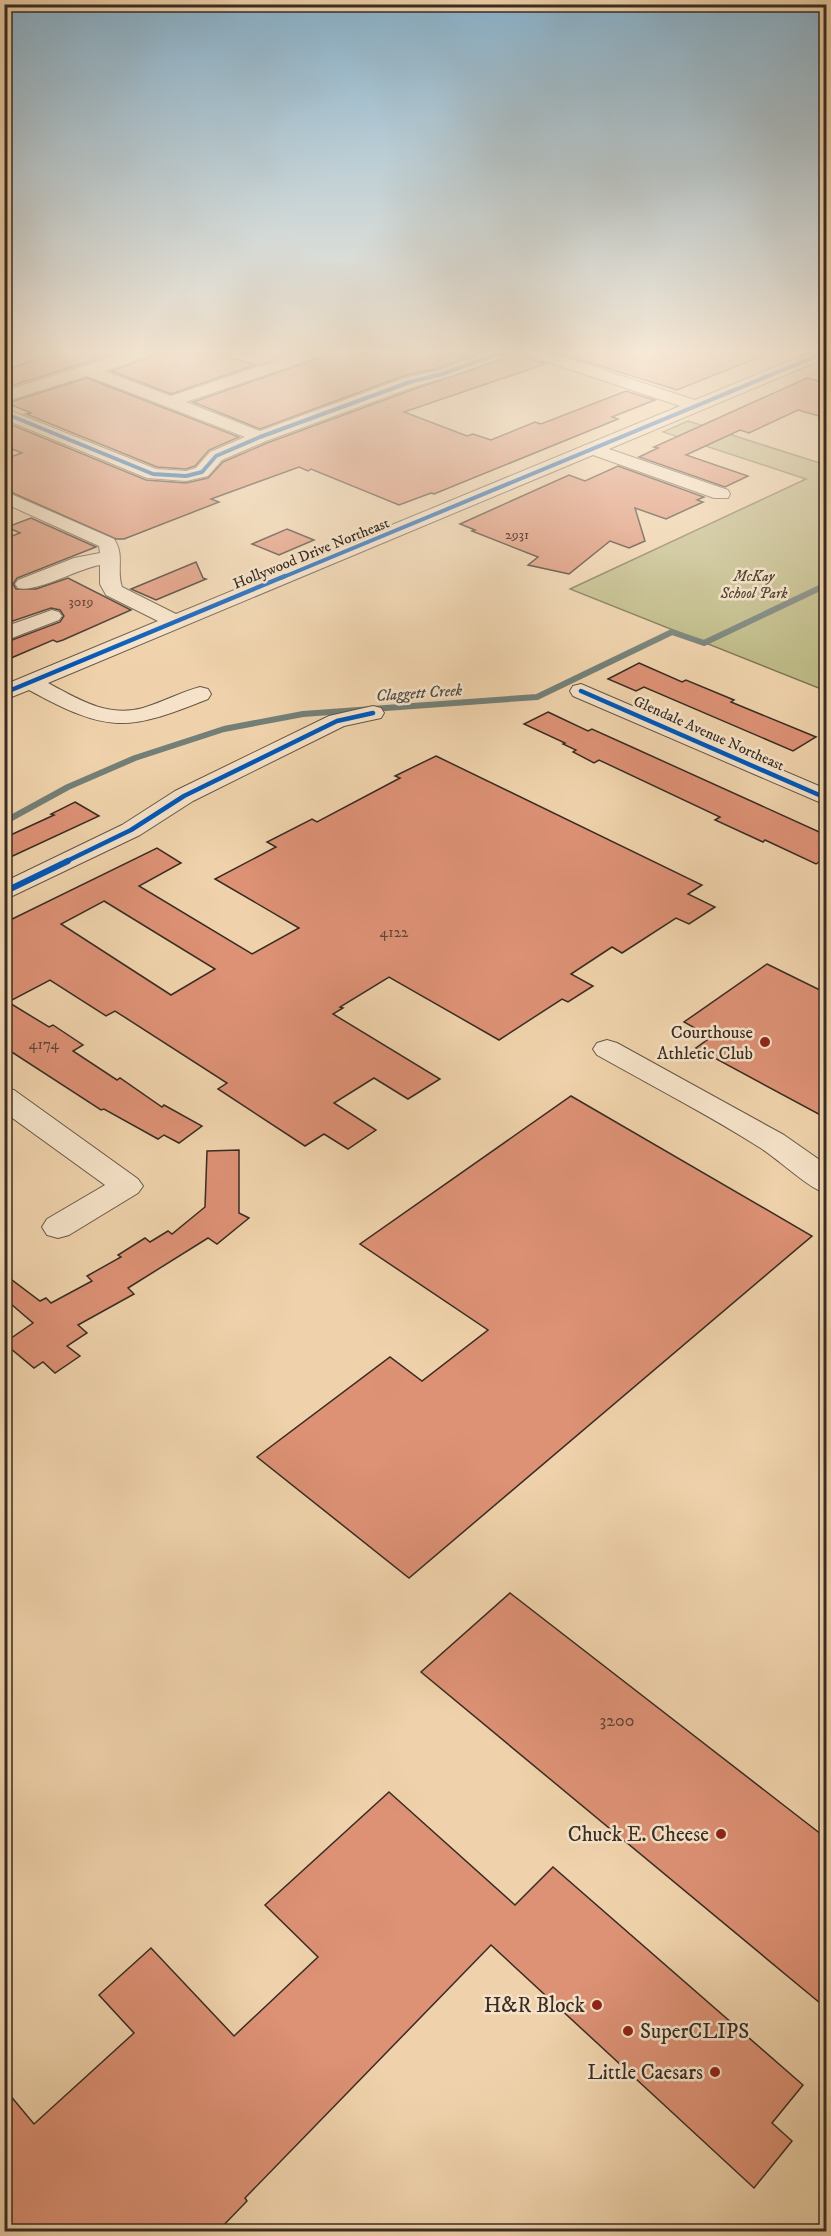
<svg xmlns="http://www.w3.org/2000/svg" width="831" height="2236" viewBox="0 0 831 2236" font-family="'IM FELL DW Pica',serif">
  <style>
    .green { fill: #beba86; stroke: #7b7354; stroke-width: 1.5 }
    .lines { fill: none; stroke-linecap: round; stroke-linejoin: round }
    .stream { stroke: #737f77; stroke-width: 6 }
    .building { fill: #dd9175; stroke: #382c23; stroke-width: 1.5; fill-rule: evenodd }
    .minor-casing { stroke: #665645; stroke-width: 2 }
    .minor { fill: #f5e2c8; fill-rule: evenodd }
    .cycleway-far2-casing { stroke: #f5e2c8; stroke-width: 6 }
    .cycleway-far1-casing { stroke: #f5e2c8; stroke-width: 8 }
    .cycleway-casing { stroke: #f5e2c8; stroke-width: 10 }
    .cycleway-far2 { stroke: #0057b8; stroke-width: 4 }
    .cycleway-far1 { stroke: #0057b8; stroke-width: 4.5 }
    .cycleway { stroke: #0057b8; stroke-width: 6 }
    .poi-dot { fill: #8f2418; stroke: #f5e2c8; stroke-width: 2 }
    .labels { text-anchor: middle; stroke-width: 5; stroke-linejoin: round; paint-order: stroke }
    .far-number-label { font-size: 14px; fill: #614538 }
    .far-street-label { font-size: 15px; fill: #382c23; stroke: #f5e2c8 }
    .far-park-label { font-size: 15px; font-style: italic; fill: #534837; stroke: #f5e2c8 }
    .number-label { font-size: 15px; fill: #614538 }
    .far-water-label { font-size: 16px; font-style: italic; fill: #504e46; stroke: #f5e2c8 }
    .poi-label { font-size: 18px; fill: #382c23; stroke: #f5e2c8; text-anchor: end }
    .near-number-label { font-size: 18px; fill: #614538 }
    .near-poi-label { font-size: 21px; fill: #382c23; stroke: #f5e2c8; text-anchor: end }
  </style>
  <rect width="100%" height="100%" fill="#efd2ab"/>
  <filter id="stains"><feTurbulence type="fractalNoise" baseFrequency=".00333" numOctaves="4"/><feColorMatrix values="0 0 0 0 .2 0 0 0 0 .09 0 0 0 0 .02 0 0 0 .5 -.17"/></filter>
  <radialGradient id="worn" r=".72"><stop offset=".6" stop-color="#630" stop-opacity="0"/><stop offset="1" stop-color="#630" stop-opacity=".3"/></radialGradient>
  <path class="green" d="M688,421L826,465V691L570,589L806,479L663,432Z"/>
  <g class="lines">
    <path class="stream" d="M4,822L68,787L135,758L224,729L303,714L537,697L672,632L704,643L826,585"/>
  </g>
  <g class="building">
    <path d="M64,351L75,353L83,351H124L4,388V370Z"/>
    <path d="M159,351H209L255,365L171,394L111,371L156,356Z"/>
    <path d="M339,351H484L435,369L403,376L260,429L193,402Z"/>
    <path d="M516,351L522,356L545,364L404,412L467,436L473,434L491,440L535,422L541,424L626,391L655,400L612,417L618,419L434,494L431,493L399,505L311,469L308,471L299,467L211,499L219,502L124,539H116L4,489V459L22,453L4,446L5,422L146,480L186,483L208,478L223,462L267,443L417,388L513,356Z"/>
    <path d="M552,351H772V352L677,390Z"/>
    <path d="M87,378L239,437L209,450L195,466L186,469L157,467L26,414L31,413L7,403Z"/>
    <path d="M807,378L826,383V418L798,410L749,433L740,430L686,455L748,476L725,487L639,457L658,448L654,447Z"/>
    <path d="M618,466L704,497L697,500L703,502L666,519L635,508L645,541L629,548L610,541L569,574L528,565L538,557L472,531L475,530L460,524L569,475L585,481Z"/>
    <path d="M31,518L96,547L17,578L13,584L16,589H36L68,578L131,610L63,640L57,642L53,640L4,661V643L60,622L64,616L60,610L51,608L4,624V539L20,533L7,527Z"/>
    <path d="M287,529L314,540L279,555L252,544Z"/>
    <path d="M196,562L203,578L206,579L156,600L131,589Z"/>
    <path d="M639,663L682,682L686,680L734,700L731,702L816,737L793,751L644,687L636,691L608,679Z"/>
    <path d="M548,712L588,731L592,729L634,748L826,835V857L816,864L765,840L763,842L715,820L720,817L599,760L594,763L573,752L576,750L563,744L565,743L524,724Z"/>
    <path d="M436,756L702,885L688,894L715,907L689,924L676,918L622,953L612,947L571,974L593,986L568,1002L562,999L499,1040L389,977L340,1007L343,1008L333,1014L440,1079L408,1099L374,1078L334,1103L376,1130L348,1149L324,1134L305,1146L218,1089L227,1083L115,1011L106,1016L50,980L8,1002L49,1027L53,1025L83,1045L73,1051L117,1080L120,1078L162,1107L164,1105L202,1126L179,1143L164,1135L158,1139L104,1109L101,1110L4,1047V923L157,848L181,863L139,886L252,954L299,928L215,879L276,847L267,842L312,819L317,822L400,778L395,776ZM104,901L215,969L171,995L61,924Z"/>
    <path d="M75,802L99,816L4,860V838L54,815L51,814Z"/>
    <path d="M767,964L826,993V1118L696,1048L711,1037L684,1022Z"/>
    <path d="M571,1096L812,1236L409,1578L257,1457L390,1357L422,1381L488,1330L360,1244Z"/>
    <path d="M239,1150V1213L249,1218L217,1244L208,1238L128,1288L134,1294L78,1325L87,1333L67,1346L80,1356L55,1373L43,1362L34,1368L4,1343L33,1323L4,1298V1274L40,1301L46,1298L51,1303L92,1281L87,1276L121,1257L118,1255L145,1238L150,1242L168,1231L172,1234L205,1207L207,1151Z"/>
    <path d="M510,1593L826,1838V2008L421,1672Z"/>
    <path d="M389,1792L515,1905L553,1867L803,2085L772,2123L792,2141L754,2188L491,1945L245,2198L247,2201L217,2232H4V2088L34,2124L134,2033L99,1995L151,1948L234,2036L318,1957L265,1905Z"/>
  </g>
  <g class="lines">
    <g class="minor-casing">
      <g id="minor">
        <path d="M132,351H157L155,354L104,371L171,396L304,351H328L326,354L186,402L260,431L404,378L436,371L491,351H514L512,354L448,377L416,386L266,441L222,460L208,476L186,481L147,478L4,419V408L156,469L186,471L196,468L210,452L245,437L87,376L4,402V391Z"/>
        <path d="M521,351H545L695,400L814,351H826V358L609,449L728,490L730,494L728,498H714L593,455L48,683C78,699 108,718 143,708C163,702 181,692 200,687L208,689L211,694L208,699C126,732 108,733 29,690L4,700V685L158,621L106,595L100,584V565C77,569 36,593 18,588L15,584L18,580L74,558L100,553L99,546L4,503V491L114,539C125,555 116,570 122,587L176,614L680,406L523,354Z"/>
        <path d="M52,610L59,612L62,616L59,620L4,641V627Z"/>
        <path d="M581,684L826,789V805L573,696L570,691L573,686Z"/>
        <path d="M373,706L381,708L384,713L381,718L344,726L193,801L140,835L4,900V882L122,825L175,791L329,716Z"/>
        <path d="M607,1040L617,1043L784,1135L824,1163L826,1165V1193C811,1190 779,1160 762,1149C709,1115 652,1086 597,1055L593,1049L597,1043Z"/>
        <path d="M4,1088L14,1090L138,1179L143,1186L138,1193L69,1235L58,1238L47,1235L42,1227L47,1219L105,1185L4,1112Z"/>
      </g>
    </g>
    <use href="#minor" class="minor"/>
    <g class="cycleway-far2-casing">
      <g id="cycleway-far2">
        <path d="M4,413L153,474L186,476L202,472L216,456L260,437L410,382L442,374L506,351"/>
        <path d="M281,578L826,352"/>
      </g>
    </g>
    <g class="cycleway-far1-casing">
      <g id="cycleway-far1">
        <path d="M581,691L826,798"/>
        <path d="M4,693L285,576"/>
        <path d="M65,862L131,830L184,796L337,721L373,713"/>
      </g>
    </g>
    <g class="cycleway-casing">
      <path id="cycleway" d="M4,892L68,861"/>
    </g>
    <use href="#cycleway-far2" class="cycleway-far2"/>
    <use href="#cycleway-far1" class="cycleway-far1"/>
    <use href="#cycleway" class="cycleway"/>
  </g>
  <linearGradient id="sky" x2="0" y2="1"><stop stop-color="#89b5d1"/><stop offset="0.53" stop-color="#f8ebd9"/><stop offset="1" stop-color="#f8ebd9" stop-opacity="0"/></linearGradient>
  <rect width="831" height="664" fill="url(#sky)"/>
  <g class="poi-dot">
    <circle cx="765" cy="1042" r="6"/>
    <circle cx="721" cy="1834" r="6"/>
    <circle cx="597" cy="2005" r="6"/>
    <circle cx="628" cy="2031" r="6"/>
    <circle cx="715" cy="2072" r="6"/>
  </g>
  <g class="labels">
    <g class="far-number-label">
      <text x="517" y="539">2931</text>
      <text x="81" y="606">3019</text>
    </g>
    <g class="far-street-label">
      <text transform="translate(311 553) rotate(-22)" y="5">Hollywood Drive Northeast</text>
      <text transform="translate(709 733) rotate(24)" y="5">Glendale Avenue Northeast</text>
    </g>
    <g class="far-park-label">
      <text x="754" y="581">McKay<tspan x="754" dy="17">School Park</tspan></text>
    </g>
    <g class="number-label">
      <text x="394" y="937">4122</text>
      <text x="44" y="1049">4174</text>
    </g>
    <g class="far-water-label">
      <text transform="translate(419 692) rotate(-4)" y="6">Claggett Creek</text>
    </g>
    <g class="poi-label">
      <text x="753" y="1038">Courthouse<tspan x="753" dy="21">Athletic Club</tspan></text>
    </g>
    <g class="near-number-label">
      <text x="617" y="1726">3200</text>
    </g>
    <g class="near-poi-label">
      <text x="709" y="1841">Chuck E. Cheese</text>
      <text x="585" y="2012">H&amp;R Block</text>
      <text x="640" y="2038" text-anchor="start">SuperCLIPS</text>
      <text x="703" y="2079">Little Caesars</text>
    </g>
  </g>
  <rect width="831" height="2236" fill="none" stroke="#efd2ab" stroke-width="24"/>
  <rect x="6" y="6" width="819" height="2224" fill="none" stroke="#382c23" stroke-width="3"/>
  <rect x="12" y="12" width="807" height="2212" fill="none" stroke="#382c23" stroke-width="1.5"/>
  <rect width="100%" height="100%" filter="url(#stains)"/>
  <rect width="100%" height="100%" fill="url(#worn)"/>
</svg>
